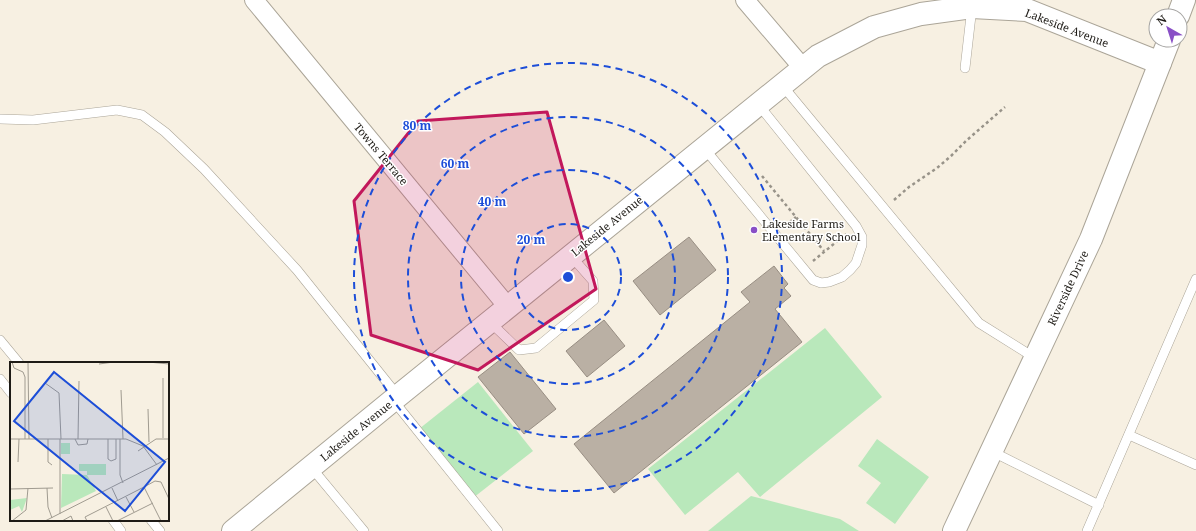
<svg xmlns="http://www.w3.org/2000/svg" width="1196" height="531" viewBox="0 0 1196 531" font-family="'Noto Serif',serif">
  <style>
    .green { fill: #b9e8bb }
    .building { fill: #bab0a4; stroke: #988e83 }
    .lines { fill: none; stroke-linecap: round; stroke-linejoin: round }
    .service-casing { stroke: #aba598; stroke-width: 10 }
    .minor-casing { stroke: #aba598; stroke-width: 20 }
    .tertiary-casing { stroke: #aba598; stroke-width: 24 }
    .secondary-casing { stroke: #aba598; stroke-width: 24 }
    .path { stroke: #989389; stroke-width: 2.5; stroke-dasharray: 3 3; stroke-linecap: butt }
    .service { stroke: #fff; stroke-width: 9 }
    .minor { stroke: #fff; stroke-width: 18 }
    .tertiary { stroke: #fff; stroke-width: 22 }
    .secondary { stroke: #fff; stroke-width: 22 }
    .marked { fill: #c2185b; fill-opacity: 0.2; stroke: #c2185b; stroke-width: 3; stroke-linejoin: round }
    .ring { fill: none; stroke: #1d4ed8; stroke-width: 2; stroke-dasharray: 7 5 }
    .poi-dot { fill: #894fc6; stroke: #fff; stroke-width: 1.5 }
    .labels { text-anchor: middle; stroke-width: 3; stroke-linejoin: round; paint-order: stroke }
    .street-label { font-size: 11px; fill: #1e1b16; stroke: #fff }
    .poi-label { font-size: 11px; fill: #1e1b16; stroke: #fff; text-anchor: start }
    .inset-road { fill: none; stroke: #a09b90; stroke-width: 1 }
    .view { fill: #1d4ed8; fill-opacity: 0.15; stroke: #1d4ed8; stroke-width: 2 }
    .inset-edge { fill: none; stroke: #1e1b16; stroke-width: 2 }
    .centre { fill: #1d4ed8; stroke: #fff; stroke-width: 2 }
    .ring-label { font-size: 12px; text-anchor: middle; font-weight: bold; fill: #1d4ed8; stroke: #fff; stroke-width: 3; stroke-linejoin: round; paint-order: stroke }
  </style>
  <rect width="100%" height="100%" fill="#f7f0e2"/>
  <g class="green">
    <path d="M825,328L882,397L760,497L738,472L685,515L648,469Z"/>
    <path d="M478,382L533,451L473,498L419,429Z"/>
    <path d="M877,439L929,477L895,524L866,503L881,483L858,466Z"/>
    <path d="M751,496L840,519L859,531H708Z"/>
  </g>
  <g class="building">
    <path d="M689,237L716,270L660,315L633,281Z"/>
    <path d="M774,266L788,284L784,288L791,296L775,309L802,342L614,493L574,444L750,302L741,292Z"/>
    <path d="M604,320L625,346L587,377L566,351Z"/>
    <path d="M510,352L556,409L524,434L478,377Z"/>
  </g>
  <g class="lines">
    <g class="service-casing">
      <g id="service">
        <path d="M965,68L972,7"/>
        <path d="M782,85L979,323L1035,358"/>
        <path d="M0,119L33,120L117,110L142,115L165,132L204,169L297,270L398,396"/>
        <path d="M704,148L813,280L821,283L829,282L842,277L850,270L856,263L862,245V237L856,226L758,104"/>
        <path d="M490,322L519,350L536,348L594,300L593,281L571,256"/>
        <path d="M0,340L19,363"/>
        <path d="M0,379L11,393"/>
        <path d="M393,400L498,531"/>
        <path d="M1129,435L1196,465"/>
        <path d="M991,451L1099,505"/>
        <path d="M311,467L364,531"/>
        <path d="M113,520L121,531"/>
        <path d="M151,520L160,531"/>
        <path d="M1087,531L1196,279"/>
      </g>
    </g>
    <g class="minor-casing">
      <g id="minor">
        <path d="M254,0L508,307"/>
        <path d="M745,0L803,68"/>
      </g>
    </g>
    <g class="tertiary-casing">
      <path id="tertiary" d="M233,531L398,396L818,56L874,27L921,14L972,7L1027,10L1160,63"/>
    </g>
    <g class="secondary-casing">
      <g id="secondary">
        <path d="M1178,16L1184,0"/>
        <path d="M954,531L1091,239L1169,40"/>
      </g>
    </g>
    <g class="path">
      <path d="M762,176L824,251"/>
      <path d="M894,200L909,187L937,168L951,156L967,140L1005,107"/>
      <path d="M785,226L796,217"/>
      <path d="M813,261L846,234"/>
    </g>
    <use href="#service" class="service"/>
    <use href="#minor" class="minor"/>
    <use href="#tertiary" class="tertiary"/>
    <use href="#secondary" class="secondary"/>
  </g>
  <path class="marked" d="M547,112L596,289L478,370L371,335L354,201L418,121Z"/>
  <g class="ring">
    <circle cx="568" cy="277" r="53"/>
    <circle cx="568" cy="277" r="107"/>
    <circle cx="568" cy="277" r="160"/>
    <circle cx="568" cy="277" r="214"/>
  </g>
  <circle class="poi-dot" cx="754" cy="230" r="4"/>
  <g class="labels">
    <g class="street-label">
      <text transform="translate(1067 28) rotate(21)" y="4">Lakeside Avenue</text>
      <text transform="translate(381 154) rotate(50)" y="4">Towns Terrace</text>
      <text transform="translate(607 226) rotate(-39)" y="4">Lakeside Avenue</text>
      <text transform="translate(1068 288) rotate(-65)" y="4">Riverside Drive</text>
      <text transform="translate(356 431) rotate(-39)" y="4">Lakeside Avenue</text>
    </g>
    <g class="poi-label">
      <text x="762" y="228">Lakeside Farms<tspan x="762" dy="13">Elementary School</tspan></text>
    </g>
  </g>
  <g transform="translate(10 362)">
    <rect width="159" height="159" fill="#f7f0e2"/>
    <path d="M51,81H60V92H51ZM69,102H96V113H77L86,129L51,146L52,112L77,113V109H69ZM17,136L12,150L9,144L0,148V138Z" fill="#b9e8bb"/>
    <path class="inset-road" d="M2,0L4,6L13,10L15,15V77M18,0L19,77M138,0L159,2M89,2L104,0M153,16V76M35,21L49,31L51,77M111,28L113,77M138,47L139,80M0,77H116L133,84L147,103M38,77V100L42,103M65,77L68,83L77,82L78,77M68,77L69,19M98,77V97L101,99L106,97V77M110,77V113L113,121M128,89L146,77H159M8,100L9,77M134,125L145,119L151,120L159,137M37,126L38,145L42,156M102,126L108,139M0,127L43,126M116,135L124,150M96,145L103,159M50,152V77M2,159L16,148L18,126M35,159L159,96M52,159L61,154L63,159M77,159L75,155L134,125L151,159M107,159L143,141"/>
    <path class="view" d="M44,10L155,100L115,149L4,59Z"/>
    <rect width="159" height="159" class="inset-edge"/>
  </g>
  <circle cx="568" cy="277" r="6" class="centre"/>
  <g class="ring-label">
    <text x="417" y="130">80 m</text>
    <text x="455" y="168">60 m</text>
    <text x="492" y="206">40 m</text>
    <text x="531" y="244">20 m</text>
  </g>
  <g transform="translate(1168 28) rotate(321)"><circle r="19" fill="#ffffff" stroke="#a5a4a2"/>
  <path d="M0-3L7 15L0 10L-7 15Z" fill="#894fc6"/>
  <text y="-6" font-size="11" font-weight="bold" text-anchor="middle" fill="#1e1b16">N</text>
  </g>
</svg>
